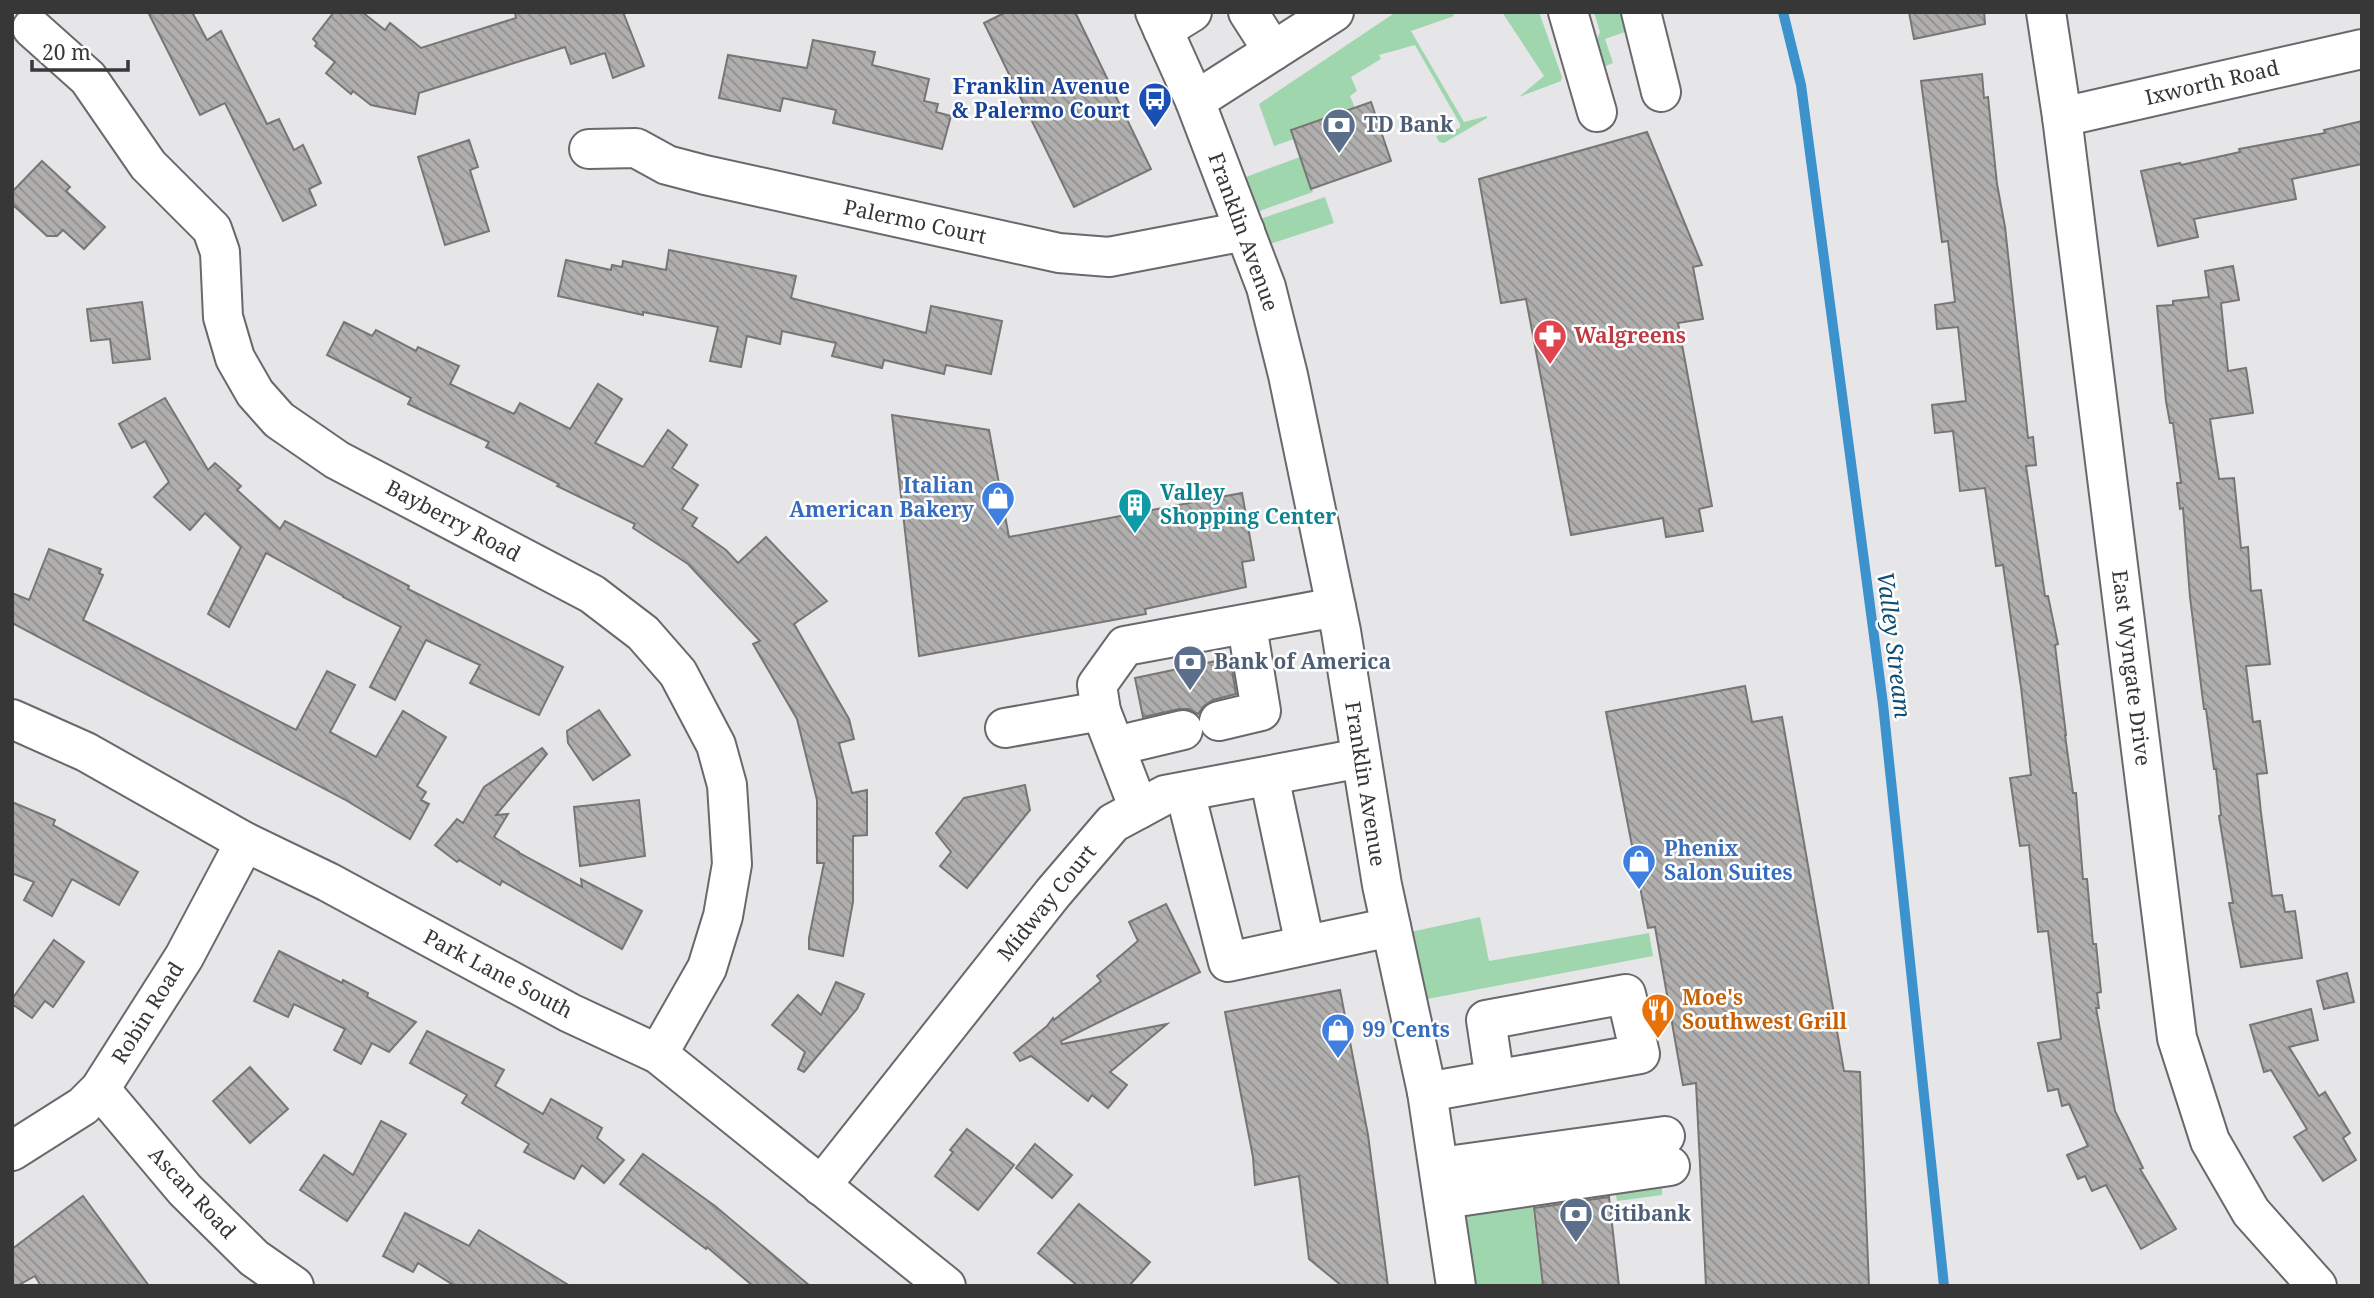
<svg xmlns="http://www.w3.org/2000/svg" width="2374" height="1298" viewBox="0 0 2374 1298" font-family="'Noto Serif',serif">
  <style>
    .green { fill: #9fd6ad }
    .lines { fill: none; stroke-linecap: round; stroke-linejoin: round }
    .stream { stroke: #3c92cc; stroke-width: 10 }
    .building { fill: url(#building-back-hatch); stroke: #787675; stroke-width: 2 }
    .minor-casing { stroke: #69696b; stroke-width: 42 }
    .major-casing { stroke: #69696b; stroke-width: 42 }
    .minor { stroke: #fff; stroke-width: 38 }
    .major { stroke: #fff; stroke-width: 38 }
    .labels { text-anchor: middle; stroke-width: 5; stroke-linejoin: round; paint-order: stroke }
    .street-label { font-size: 21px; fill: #373738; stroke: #fff }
    .transit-label { font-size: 21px; font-weight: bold; fill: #164399; stroke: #fff; text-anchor: end }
    .service-label { font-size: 21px; font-weight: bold; fill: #4e5e75; stroke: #fff; text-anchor: start }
    .health-label { font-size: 21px; font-weight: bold; fill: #be3a42; stroke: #fff; text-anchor: start }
    .shop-label { font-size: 21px; font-weight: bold; fill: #366cbe; stroke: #fff; text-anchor: start }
    .culture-label { font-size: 21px; font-weight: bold; fill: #0d838f; stroke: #fff; text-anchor: start }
    .food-label { font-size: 21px; font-weight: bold; fill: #c56008; stroke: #fff; text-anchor: start }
    .water-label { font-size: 23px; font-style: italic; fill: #0c4e75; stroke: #fff }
  </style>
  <defs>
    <pattern id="building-back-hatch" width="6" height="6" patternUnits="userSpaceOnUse" patternTransform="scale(1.75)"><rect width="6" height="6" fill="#b0afae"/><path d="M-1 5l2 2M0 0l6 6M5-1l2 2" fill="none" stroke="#908f8f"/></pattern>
  </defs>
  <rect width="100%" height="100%" fill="#e6e6e8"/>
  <g class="green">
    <path d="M1396,12H1452L1454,16L1411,31L1464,122L1487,116V118L1444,143L1439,142L1436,136L1460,128V124L1415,45L1379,55L1381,59L1351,77L1357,91L1350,96L1355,108L1291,130L1294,139L1274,146L1259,104Z"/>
    <path d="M1502,12H1539L1562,77L1561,81L1519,97L1544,76Z"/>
    <path d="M1594,12H1633L1628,31L1605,39L1613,63L1601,68L1591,53L1600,32Z"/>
    <path d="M1300,157L1313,192L1240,218L1227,184Z"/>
    <path d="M1325,197L1334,223L1252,250L1242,225Z"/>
    <path d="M1480,917L1489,961L1649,933L1653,956L1406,1003L1392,936Z"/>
    <path d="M1613,1181L1662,1184V1195L1617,1201Z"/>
    <path d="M1444,1199L1532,1203L1542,1286H1455Z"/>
  </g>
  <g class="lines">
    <path class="stream" d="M1783,12L1801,85L1883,704L1944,1286"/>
  </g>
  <g class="building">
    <path d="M148,12H192L207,40L221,31L267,124L279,119L294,150L303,145L321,183L309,189L316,205L283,221L225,103L200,115Z"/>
    <path d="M334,12H362L385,30L390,23L421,48L516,18L515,12H623L644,66L613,78L605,53L571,64L565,47L419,93L415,114L371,105L353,91L351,94L326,73L335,62L315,46L317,43L313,39Z"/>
    <path d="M1006,12H1075L1151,169L1074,207L984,23Z"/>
    <path d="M1909,12H1984L1985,24L1914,39Z"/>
    <path d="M813,40L875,52L872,65L929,79L924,101L938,104L936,112L951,116L942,149L833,123L836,110L783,98L780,111L719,98L728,55L807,68Z"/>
    <path d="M1982,74L1984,98L1988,97L1997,184L2005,227L2028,438L2033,437L2036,465L2026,466L2045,596H2048L2058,644L2055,645L2066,735H2065L2073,793H2076L2083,879H2087L2093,944H2096L2101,992L2097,993L2099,1008H2096L2115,1111L2143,1168L2140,1169L2176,1229L2141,1249L2106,1185L2092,1191L2085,1176L2078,1179L2067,1155L2088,1146L2069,1104L2062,1106L2058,1089L2048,1091L2038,1043L2061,1039L2048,931L2038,932L2029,845L2020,846L2010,778L2031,775L2021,687L2003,565L1996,566L1985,488L1960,491L1953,431L1935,433L1932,405L1966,401L1958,327L1937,329L1935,305L1955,302L1948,241L1942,242L1921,81Z"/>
    <path d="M1371,102L1391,161L1311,189L1291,130Z"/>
    <path d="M2362,121V164L2292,179L2296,199L2194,219L2198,237L2158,246L2141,171L2180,163L2181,165L2240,152L2239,149L2325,133L2324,130Z"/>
    <path d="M1647,132L1702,265L1693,267L1703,319L1678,323L1712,506L1699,509L1703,531L1666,537L1663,518L1571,535L1526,299L1501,303L1479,179Z"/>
    <path d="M469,140L478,167L470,170L489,231L445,245L418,157Z"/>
    <path d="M42,161L70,187L66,191L105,227L84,249L63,230L57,236H47L12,204V192Z"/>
    <path d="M669,250L796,276L791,298L926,333L931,306L1002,321L991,374L946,365L944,374L884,360L882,368L832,356L836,343L782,331L780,344L747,336L741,367L710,361L718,327L643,312V315L558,296L566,260L611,270L612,265L622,267L623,261L666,270Z"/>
    <path d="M2233,266L2239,300L2221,303L2228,371L2246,368L2253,413L2210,419L2219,479L2234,478L2241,548L2248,547L2251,591L2261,590L2270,664L2246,666L2253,722L2260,721L2267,773L2257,774L2261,813L2272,896L2282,895L2285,912L2295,911L2302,958L2241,967L2229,903H2233L2219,816L2221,815L2216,769H2214L2206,709H2204L2190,597L2183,508L2180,509L2177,483H2181L2173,423H2170L2166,401L2157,306L2173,305V301L2209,297L2205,271Z"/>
    <path d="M142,302L150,359L113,363L110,339L91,341L87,309Z"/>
    <path d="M344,322L372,336L376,330L416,351L418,347L459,366L450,384L514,414L520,403L570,429L598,384L622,399L595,443L643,467L668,430L687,445L672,468L698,485L682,509L697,518L692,526L726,550L738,563L766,537L827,601L794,624L849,719L854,739L839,743L852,793L867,790V835L853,836V902L843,956L809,949V938L824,863H817V800L797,719L753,644L760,641L688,564L633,528L635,524L557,486L559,484L486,447L489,442L408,404L411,398L327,355Z"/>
    <path d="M165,398L208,470L215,463L241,486L237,490L280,529L285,521L409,586L408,589L563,667L539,715L470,683L480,665L426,640L395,700L370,687L401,627L343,597V596L266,553L229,627L208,614L241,547L205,513L190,530L154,497L169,482L145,441L132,448L119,424Z"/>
    <path d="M892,415L989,430L1009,537L1242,493L1254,560L1242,562L1246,587L1145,609L1146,614L919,656Z"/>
    <path d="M49,549L101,569L99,573L103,575L83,620L296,730L327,671L355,685L330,732L376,757L403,711L446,737L417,786L426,792L421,800L429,804L410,839L344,799L12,623V593L29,600Z"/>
    <path d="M1230,658L1236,694L1213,700L1204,706L1198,714L1189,709H1179L1143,717L1135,678Z"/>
    <path d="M1745,686L1752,722L1782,717L1844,1071L1860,1072L1869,1286H1706L1696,1083L1683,1085L1655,927L1648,928L1606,712Z"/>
    <path d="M599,710L630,755L593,780L568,743L567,731Z"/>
    <path d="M542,748L547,754L496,815L508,814L494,837L519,852V853L582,887L581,879L642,911L622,949L502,881L500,885L459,860L457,862L435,845L457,819L463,823L484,787Z"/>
    <path d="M1025,785L1030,810L967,888L940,866L951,852L936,833L964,798Z"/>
    <path d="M639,800L645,856L580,866L574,807Z"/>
    <path d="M12,802L55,820L53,825L138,872L119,905L72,879L52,916L24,900L34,882L12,873Z"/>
    <path d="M1166,904L1200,972L1061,1041L1062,1044L1167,1024L1110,1072L1127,1085L1108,1108L1092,1095L1088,1101L1031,1056L1020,1061L1014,1053L1047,1026L1053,1018L1054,1020L1101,981L1097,976L1138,941L1129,922Z"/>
    <path d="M54,940L84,962L53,1007L45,1001L32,1018L12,1004V999Z"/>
    <path d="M279,951L342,983L343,980L368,993L367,997L416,1022L389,1052L372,1043L361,1064L334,1050L345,1029L294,1004L288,1017L254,1001Z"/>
    <path d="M2347,973L2354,1002L2324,1009L2317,981Z"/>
    <path d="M836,982L864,994L857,1009L804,1072L798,1069L805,1052L772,1025L798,995L821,1015Z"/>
    <path d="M1340,990L1368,1135L1388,1286H1342L1309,1259L1299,1176L1255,1185L1253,1157L1225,1012Z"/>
    <path d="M2311,1009L2318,1040L2289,1047L2319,1096L2325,1092L2350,1133L2343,1138L2356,1160L2323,1181L2294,1137L2307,1129L2271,1070L2264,1072L2250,1025Z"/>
    <path d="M427,1031L504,1070L495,1086L543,1114L551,1099L602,1128L597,1138L624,1160L604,1183L582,1165L574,1179L524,1152L529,1144L462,1103L467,1095L410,1063Z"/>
    <path d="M250,1067L288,1109L250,1143L213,1101Z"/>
    <path d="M381,1121L406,1134L347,1221L300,1190L324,1155L353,1175Z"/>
    <path d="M967,1129L1014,1165L978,1210L935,1176L953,1152L950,1150Z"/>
    <path d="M1035,1144L1072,1175L1052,1198L1016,1168Z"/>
    <path d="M643,1154L715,1206L810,1286H753L707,1247L706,1249L620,1184Z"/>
    <path d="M83,1196L149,1286H41L35,1276L17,1286H12V1249Z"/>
    <path d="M1609,1197L1619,1286H1543L1534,1208Z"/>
    <path d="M1079,1204L1150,1262L1129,1286H1078L1038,1253Z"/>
    <path d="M405,1213L469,1246L479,1230L570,1286H455L418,1263L413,1272L383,1256Z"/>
  </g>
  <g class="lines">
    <g class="minor-casing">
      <g id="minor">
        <path d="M1248,12L1273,51"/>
        <path d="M1568,12L1597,112"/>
        <path d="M1641,12L1661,92"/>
        <path d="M2046,12L2062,117L2177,1038L2210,1141L2251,1212L2317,1286"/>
        <path d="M32,28L88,78L148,165L212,229L220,252L223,317L235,358L255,393L279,420L337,460L592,594L643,633L678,673L716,745L727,785L732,864L723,916L707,968L658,1054"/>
        <path d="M1163,30L1192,12"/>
        <path d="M2062,117L2362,49"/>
        <path d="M589,149L636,148L667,165L705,175L1059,253L1109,257L1245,231"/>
        <path d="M12,719L86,752L245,842L328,882L570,1013L658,1054L946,1286"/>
        <path d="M1219,721L1261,711L1247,626"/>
        <path d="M1005,728L1101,711"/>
        <path d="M1116,746L1183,730"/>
        <path d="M1269,776L1305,945"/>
        <path d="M1185,792L1228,962L1391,927"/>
        <path d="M1139,809L1101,711L1097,685L1125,646L1336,607"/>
        <path d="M100,1089L185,1190L254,1258L294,1286"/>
        <path d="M1427,1092L1640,1054L1626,994L1486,1020L1495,1080"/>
        <path d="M12,1151L83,1106L100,1089L184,957L245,842"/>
        <path d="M1440,1167L1665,1136"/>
        <path d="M821,1186L1053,893L1113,823L1165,795L1361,758"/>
        <path d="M1444,1199L1670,1166"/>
      </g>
    </g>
    <g class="major-casing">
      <g id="major">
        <path d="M1155,12L1195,101L1266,287L1288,375L1341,631L1382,885L1427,1092L1456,1286"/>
        <path d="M1195,101L1334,12"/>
      </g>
    </g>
    <use href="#minor" class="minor"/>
    <use href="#major" class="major"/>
  </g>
  <defs>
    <g id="bus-pin" transform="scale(1.75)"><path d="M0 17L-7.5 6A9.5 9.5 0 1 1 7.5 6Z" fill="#1a4fb4" stroke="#fff"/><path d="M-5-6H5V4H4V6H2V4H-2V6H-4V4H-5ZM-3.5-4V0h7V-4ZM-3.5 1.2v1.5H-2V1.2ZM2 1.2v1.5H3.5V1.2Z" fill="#fff"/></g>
    <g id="bank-pin" transform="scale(1.75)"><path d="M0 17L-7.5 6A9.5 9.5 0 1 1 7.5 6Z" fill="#5c6f8a" stroke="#fff"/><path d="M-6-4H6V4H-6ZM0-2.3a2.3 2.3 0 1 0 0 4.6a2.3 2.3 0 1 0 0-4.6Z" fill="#fff"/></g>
    <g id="pharmacy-pin" transform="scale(1.75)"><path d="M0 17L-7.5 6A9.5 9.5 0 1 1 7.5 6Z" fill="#e0444e" stroke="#fff"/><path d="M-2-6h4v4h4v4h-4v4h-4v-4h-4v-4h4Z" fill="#fff"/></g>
    <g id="shop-pin" transform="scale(1.75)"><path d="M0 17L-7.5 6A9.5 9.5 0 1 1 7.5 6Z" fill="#3f7fe0" stroke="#fff"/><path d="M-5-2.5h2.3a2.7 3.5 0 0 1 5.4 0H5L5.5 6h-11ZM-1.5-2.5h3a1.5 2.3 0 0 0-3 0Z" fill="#fff"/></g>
    <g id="building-pin" transform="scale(1.75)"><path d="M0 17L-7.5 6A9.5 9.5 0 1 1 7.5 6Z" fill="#0f9aa8" stroke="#fff"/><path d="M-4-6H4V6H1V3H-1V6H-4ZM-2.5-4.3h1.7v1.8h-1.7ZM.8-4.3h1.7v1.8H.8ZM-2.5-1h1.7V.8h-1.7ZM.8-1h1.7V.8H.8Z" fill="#fff"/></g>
    <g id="restaurant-pin" transform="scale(1.75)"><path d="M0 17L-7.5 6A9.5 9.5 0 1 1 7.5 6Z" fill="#e8710a" stroke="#fff"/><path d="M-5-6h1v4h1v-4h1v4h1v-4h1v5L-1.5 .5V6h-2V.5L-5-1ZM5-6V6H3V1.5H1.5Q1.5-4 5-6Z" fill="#fff"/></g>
  </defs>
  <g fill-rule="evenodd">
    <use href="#bus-pin" x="1155" y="99"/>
    <use href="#bank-pin" x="1339" y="125"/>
    <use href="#pharmacy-pin" x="1550" y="336"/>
    <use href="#shop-pin" x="998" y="498"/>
    <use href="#building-pin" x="1135" y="505"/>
    <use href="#bank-pin" x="1190" y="662"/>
    <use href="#shop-pin" x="1639" y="861"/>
    <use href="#restaurant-pin" x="1658" y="1010"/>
    <use href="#shop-pin" x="1338" y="1030"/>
    <use href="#bank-pin" x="1576" y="1214"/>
  </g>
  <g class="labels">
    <g class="street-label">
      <text transform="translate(2212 83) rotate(-13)" y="7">Ixworth Road</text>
      <text transform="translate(915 222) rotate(12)" y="7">Palermo Court</text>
      <text transform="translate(1243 232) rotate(70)" y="7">Franklin Avenue</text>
      <text transform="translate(453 521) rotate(28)" y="7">Bayberry Road</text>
      <text transform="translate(2131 668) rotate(83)" y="7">East Wyngate Drive</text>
      <text transform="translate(1365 784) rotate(81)" y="7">Franklin Avenue</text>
      <text transform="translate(1047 903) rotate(-51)" y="7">Midway Court</text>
      <text transform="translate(498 974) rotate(28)" y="7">Park Lane South</text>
      <text transform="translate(148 1013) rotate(-58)" y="7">Robin Road</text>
      <text transform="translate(192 1193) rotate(47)" y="7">Ascan Road</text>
    </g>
    <g class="transit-label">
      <text x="1130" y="94">Franklin Avenue<tspan x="1130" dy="24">&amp; Palermo Court</tspan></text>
    </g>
    <g class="service-label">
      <text x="1364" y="132">TD Bank</text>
      <text x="1214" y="669">Bank of America</text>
      <text x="1600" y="1221">Citibank</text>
    </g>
    <g class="health-label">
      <text x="1574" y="343">Walgreens</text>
    </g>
    <g class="shop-label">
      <text x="974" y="493" text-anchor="end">Italian<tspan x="974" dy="24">American Bakery</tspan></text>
      <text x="1664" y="856">Phenix<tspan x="1664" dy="24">Salon Suites</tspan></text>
      <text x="1362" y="1037">99 Cents</text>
    </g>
    <g class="culture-label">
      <text x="1160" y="500">Valley<tspan x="1160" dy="24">Shopping Center</tspan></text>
    </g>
    <g class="food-label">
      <text x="1682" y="1005">Moe's<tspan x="1682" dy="24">Southwest Grill</tspan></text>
    </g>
    <g class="water-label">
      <text transform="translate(1894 645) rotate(83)" y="8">Valley Stream</text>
    </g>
  </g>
  <rect width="2374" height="1298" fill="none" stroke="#373738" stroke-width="28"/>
  <path d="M32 60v10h96v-10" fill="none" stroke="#373738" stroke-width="3.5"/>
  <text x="42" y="60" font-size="21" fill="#373738" stroke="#ffffff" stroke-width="5" paint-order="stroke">20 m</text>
</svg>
